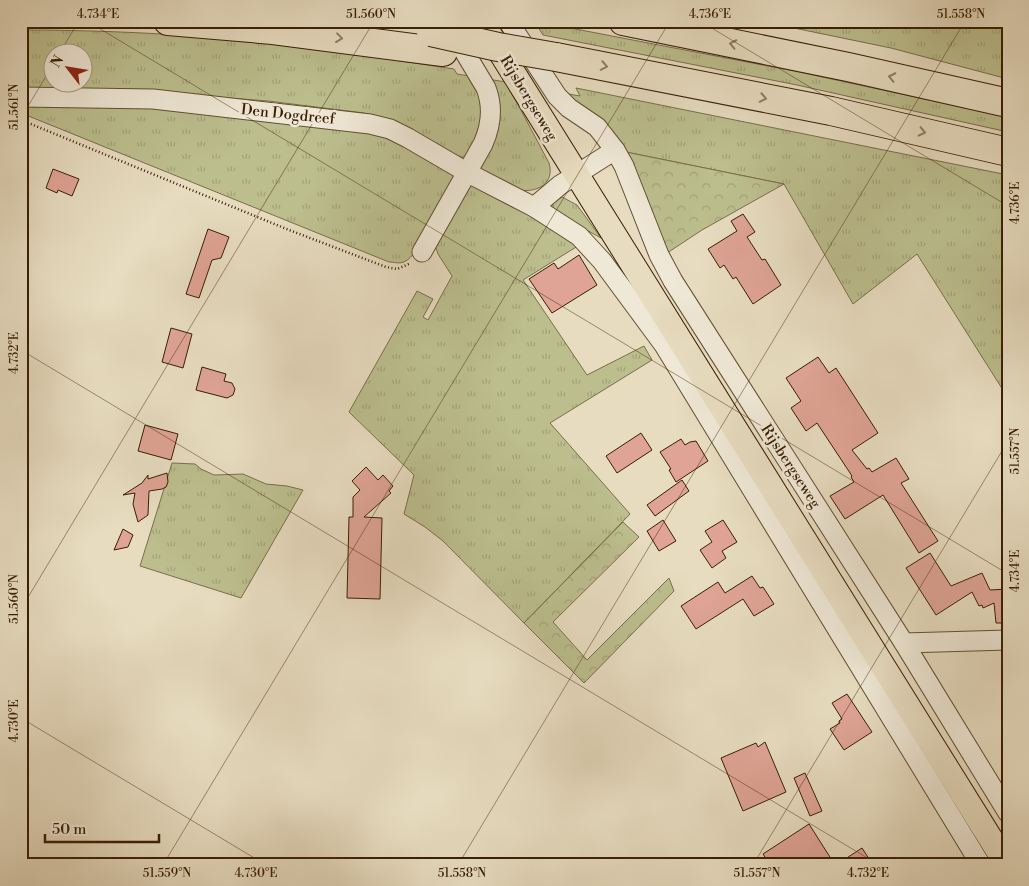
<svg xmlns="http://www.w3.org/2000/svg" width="1029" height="886" viewBox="0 0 1029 886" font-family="'Libre Bodoni',serif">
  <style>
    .grass { fill: url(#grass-tufts); stroke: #7a6e48; fill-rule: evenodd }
    .forest { fill: url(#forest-crowns); stroke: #7a6e48 }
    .building { fill: #dfa495; stroke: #391e02 }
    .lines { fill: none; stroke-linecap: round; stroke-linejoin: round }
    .minor-casing { stroke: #644e32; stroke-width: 21 }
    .major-casing { stroke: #391e02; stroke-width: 26 }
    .highway-casing { stroke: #391e02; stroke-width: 30 }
    .path { stroke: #391e02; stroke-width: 2.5; stroke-dasharray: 1 2.5; stroke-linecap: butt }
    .minor { stroke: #efe8d6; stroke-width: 19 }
    .major { stroke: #e7dcc0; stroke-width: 24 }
    .highway { stroke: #e7dcc0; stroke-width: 28 }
    .highway-bridge-casing { stroke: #391e02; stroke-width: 30; stroke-linecap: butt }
    .highway-bridge { stroke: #e7dcc0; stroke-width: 28 }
    .oneway { stroke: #907d61 }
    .ticks { fill: none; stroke: #391e02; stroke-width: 1; stroke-opacity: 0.45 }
    .labels { text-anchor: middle; stroke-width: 5; stroke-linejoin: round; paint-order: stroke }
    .street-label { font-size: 15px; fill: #391e02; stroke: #efe8d6 }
    .neatline { fill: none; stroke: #391e02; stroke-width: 2 }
    .ticks-label { font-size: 12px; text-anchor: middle; fill: #391e02 }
  </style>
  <defs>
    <pattern id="grass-tufts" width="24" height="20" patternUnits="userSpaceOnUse" patternTransform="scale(1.25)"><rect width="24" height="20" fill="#bcbe8e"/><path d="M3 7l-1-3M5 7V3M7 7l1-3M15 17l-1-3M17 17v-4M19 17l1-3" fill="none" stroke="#a2a379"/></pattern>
    <pattern id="forest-crowns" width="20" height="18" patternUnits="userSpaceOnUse" patternTransform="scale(1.25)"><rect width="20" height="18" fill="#bcbe8e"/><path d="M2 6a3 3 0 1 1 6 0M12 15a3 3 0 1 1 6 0" fill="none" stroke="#a2a379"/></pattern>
  </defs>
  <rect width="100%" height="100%" fill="#e7dcc0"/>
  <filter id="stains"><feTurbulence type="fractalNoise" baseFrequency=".004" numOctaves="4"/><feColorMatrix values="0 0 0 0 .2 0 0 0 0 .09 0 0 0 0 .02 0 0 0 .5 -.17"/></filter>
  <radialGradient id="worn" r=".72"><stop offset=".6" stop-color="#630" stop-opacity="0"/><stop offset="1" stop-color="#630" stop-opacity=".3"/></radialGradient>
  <g class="grass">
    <path d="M534,21L799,72L1008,117V132L797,85L543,35Z"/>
    <path d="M760,21H1008V79L891,48Z"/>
    <path d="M21,30C78,30 136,32 193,36C280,42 367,56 454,69L457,74L475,77L484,120L467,157H459L387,119L364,113L268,101L191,95L21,89ZM52,52H82V82H52Z"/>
    <path d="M487,79L506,82L549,163C555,183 538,193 519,190L481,170L478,167Z"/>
    <path d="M576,88L1008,175V398L917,254L853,304L784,184L621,151L563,93L580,96Z"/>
    <path d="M21,102L164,107L387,134L455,176C446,193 420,256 404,262C399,264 394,262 389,262L21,113Z"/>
    <path d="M471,182L581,244L523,280L587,375L644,346L652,360L550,423L630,514L524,623L443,541L425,527L404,514L414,475L349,412L417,291L433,299L423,317L428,320L452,276L438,254L435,245Z"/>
    <path d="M562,197L577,205L601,238L556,213L553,210V203Z"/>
    <path d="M172,463L195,464L201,469L214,475L243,474L266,484L287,486L303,490L241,598L140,566Z"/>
  </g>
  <g class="forest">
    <path d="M621,151L784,184L702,230L661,257Z"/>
    <path d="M623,522L639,537L553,622L587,660L669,578L674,591L584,683L524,623Z"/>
  </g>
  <g class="building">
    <path d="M53,169L79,179L72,196L58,190L57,193L46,188Z"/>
    <path d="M743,214L755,232L747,237L762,260L765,259L781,285L753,304L736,277L733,279L724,265L720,268L708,249L737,231L731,221Z"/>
    <path d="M208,229L229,237L221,258L212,260L199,298L186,294Z"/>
    <path d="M579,255L597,285L552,313L529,279L554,263L558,269Z"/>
    <path d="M171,328L192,334L183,368L162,362Z"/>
    <path d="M818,357L829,373L836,368L878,433L852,450L867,469L869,468L872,472L896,458L909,479L901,483L938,541L919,553L883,495L845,519L830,496L854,482L851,477L852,476L817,423L806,431L791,408L801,401L786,378Z"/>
    <path d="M202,367L226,374L224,381L232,383L235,389L233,395L227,398L196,390Z"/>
    <path d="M145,425L178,434L171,460L138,451Z"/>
    <path d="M641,433L652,450L617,473L606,456Z"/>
    <path d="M681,439L685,445L690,442L696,441L708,461L676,482L669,470L671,469L660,452Z"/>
    <path d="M366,467L378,480L383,475L393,486L389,491L391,493L364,517L382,518L380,599L347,598L349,517H353V497L360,490L352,481Z"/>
    <path d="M167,473L168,482L166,487L162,489L149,491L148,515L138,522L133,504L135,493L123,495L142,483L148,475V479Z"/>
    <path d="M682,480L689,491L655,516L647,505Z"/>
    <path d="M663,520L676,541L659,551L647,531Z"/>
    <path d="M723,520L737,542L722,551L726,558L712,568L700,550L712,542L705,531Z"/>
    <path d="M123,529L133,535L128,547L114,550Z"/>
    <path d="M930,553L951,586L982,573L990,590L1008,589V623H996L994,603L983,608L982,605L979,606L972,592L936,615L906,568Z"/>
    <path d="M752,576L760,588L763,587L774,604L754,616L743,599L696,629L681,606L718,582L725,593Z"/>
    <path d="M847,694L872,732L844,750L830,729L840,723L839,721L842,719L832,703Z"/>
    <path d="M765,742L786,792L743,811L721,758L756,743L758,747Z"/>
    <path d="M805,773L822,811L810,816L794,778Z"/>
    <path d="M809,824L835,865H770L763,854Z"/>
    <path d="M862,848L873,865H836Z"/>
  </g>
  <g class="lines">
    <g class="minor-casing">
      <g id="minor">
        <path d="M508,21L557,96L569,108L597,127L615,150L624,166L659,255L673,281L904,643L1008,813"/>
        <path d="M21,97L153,99L370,124L390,129L408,138L468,173L534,207L579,236L602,261L664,345L981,865"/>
        <path d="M534,207L560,185L615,150"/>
        <path d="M422,252L483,144C491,126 493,106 486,88L446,21"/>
        <path d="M904,643L1008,640"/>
      </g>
    </g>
    <g class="major-casing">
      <path id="major" d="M481,21L1007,865"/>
    </g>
    <g class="highway-casing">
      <g id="highway">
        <path d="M168,21L273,30L443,52"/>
        <path d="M623,21L848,67L1008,103"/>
        <path d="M556,57L831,111L1008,152"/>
      </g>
    </g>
    <path class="path" d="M21,120L289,230L386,267L397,269L411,263"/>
    <use href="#minor" class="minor"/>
    <use href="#major" class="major"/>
    <use href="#highway" class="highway"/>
    <g class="highway-bridge-casing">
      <path id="highway-bridge" d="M431,32L498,47L556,57"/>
    </g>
    <use href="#highway-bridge" class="highway-bridge"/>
  </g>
  <defs><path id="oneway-chevron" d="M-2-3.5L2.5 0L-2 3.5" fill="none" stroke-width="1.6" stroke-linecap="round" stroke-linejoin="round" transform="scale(1.25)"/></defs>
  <g class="oneway">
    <use href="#oneway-chevron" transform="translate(339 38) rotate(7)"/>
    <use href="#oneway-chevron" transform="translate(733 44) rotate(-168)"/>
    <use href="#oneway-chevron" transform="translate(604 66) rotate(11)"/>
    <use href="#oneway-chevron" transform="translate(892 77) rotate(-168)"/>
    <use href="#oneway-chevron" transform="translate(763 98) rotate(11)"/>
    <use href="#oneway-chevron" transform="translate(922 132) rotate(13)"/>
  </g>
  <path class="ticks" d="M87,21L1008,574M700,21L1008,206M60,52L79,21M21,118L52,66M21,350L879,865M21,609L374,21M21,718L266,865M163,865L670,21M458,865L965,21M753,865L1008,441"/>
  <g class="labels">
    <g class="street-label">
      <text transform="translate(529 98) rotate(59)" y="5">Rijsbergseweg</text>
      <text transform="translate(288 114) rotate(6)" y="5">Den Dogdreef</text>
      <text transform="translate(791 466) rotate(57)" y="5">Rijsbergseweg</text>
    </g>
  </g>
  <rect width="1029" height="886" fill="none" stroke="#e7dcc0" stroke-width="55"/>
  <g transform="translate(68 68) rotate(301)"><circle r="24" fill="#efe8d6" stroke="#a69781"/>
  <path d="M0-4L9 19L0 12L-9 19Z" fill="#8f2418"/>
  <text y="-8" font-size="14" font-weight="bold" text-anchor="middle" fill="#391e02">N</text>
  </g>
  <path d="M45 834v8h114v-8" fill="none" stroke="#391e02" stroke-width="2.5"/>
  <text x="52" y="834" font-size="15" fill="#391e02" stroke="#efe8d6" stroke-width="4" paint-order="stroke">50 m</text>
  <rect x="28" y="28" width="974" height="830" class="neatline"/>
  <g class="ticks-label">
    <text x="98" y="18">4.734°E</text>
    <text x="371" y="18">51.560°N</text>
    <text x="710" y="18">4.736°E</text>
    <text x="961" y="18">51.558°N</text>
    <text transform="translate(14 107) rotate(-90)" y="4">51.561°N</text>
    <text transform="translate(1015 203) rotate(-90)" y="4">4.736°E</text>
    <text transform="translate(14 353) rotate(-90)" y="4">4.732°E</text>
    <text transform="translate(1015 451) rotate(-90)" y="4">51.557°N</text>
    <text transform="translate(1015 571) rotate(-90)" y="4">4.734°E</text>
    <text transform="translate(14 599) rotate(-90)" y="4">51.560°N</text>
    <text transform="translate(14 721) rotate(-90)" y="4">4.730°E</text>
    <text x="167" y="877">51.559°N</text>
    <text x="256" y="877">4.730°E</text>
    <text x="462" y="877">51.558°N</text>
    <text x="757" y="877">51.557°N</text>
    <text x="868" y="877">4.732°E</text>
  </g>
  <rect width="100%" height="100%" filter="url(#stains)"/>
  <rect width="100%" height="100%" fill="url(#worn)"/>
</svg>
